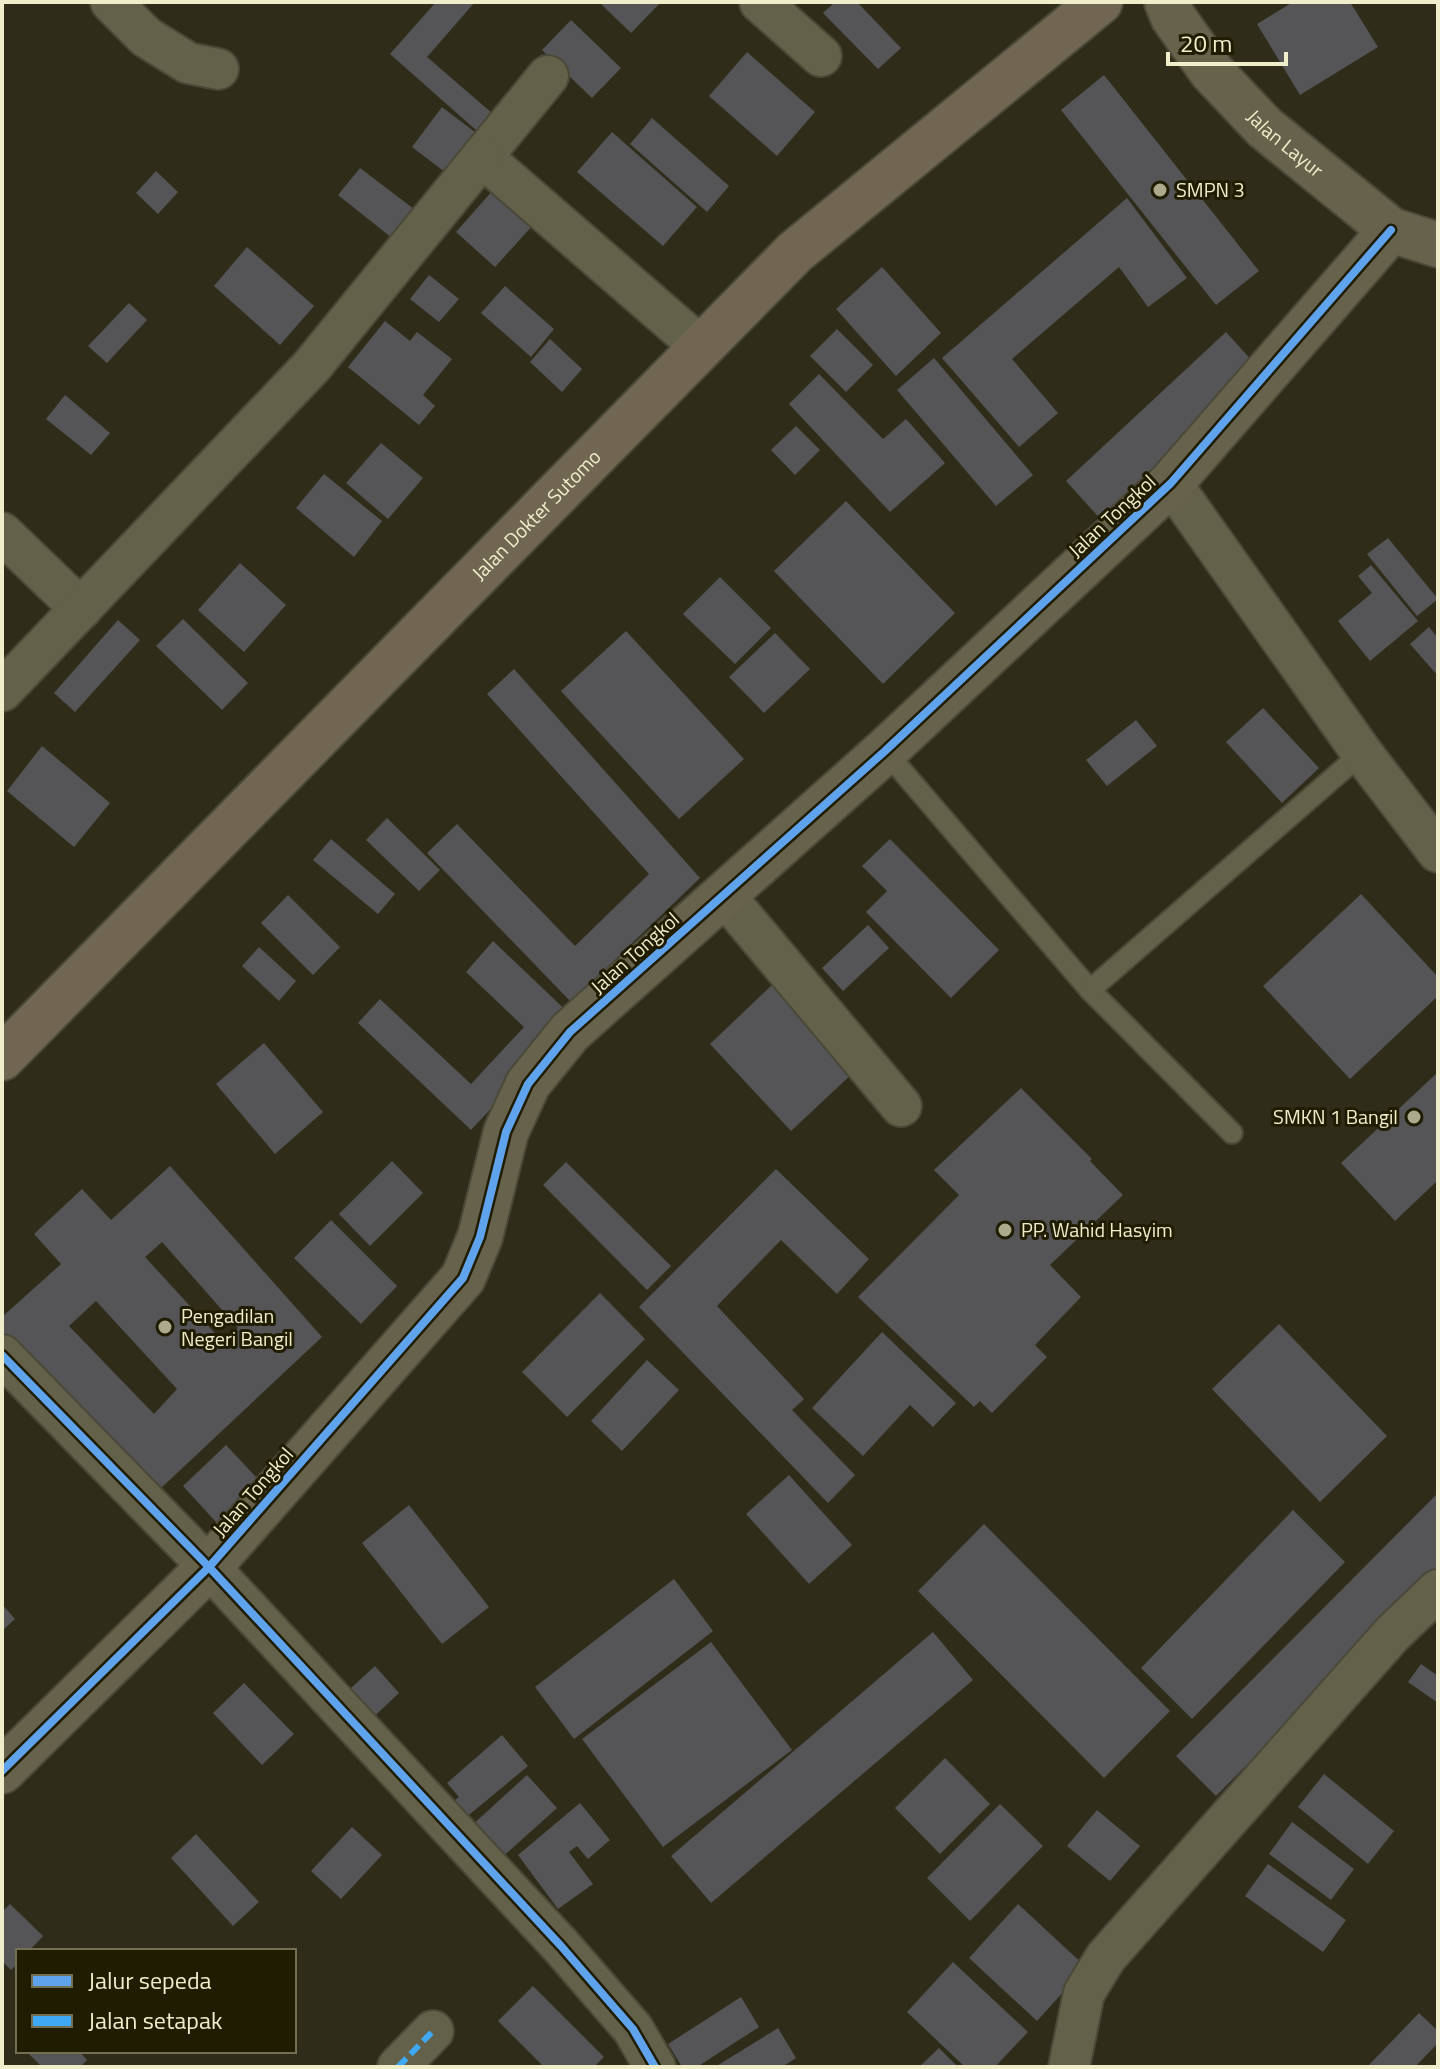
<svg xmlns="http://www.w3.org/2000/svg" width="1440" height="2069" viewBox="0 0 1440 2069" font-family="'Titillium Web',sans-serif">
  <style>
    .building { fill: #555456; fill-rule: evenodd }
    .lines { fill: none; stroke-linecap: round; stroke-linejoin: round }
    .lane-casing { stroke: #4a4938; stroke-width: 24 }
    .street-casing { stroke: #4a4938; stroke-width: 44 }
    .secondary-casing { stroke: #4a4938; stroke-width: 48 }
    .highway-casing { stroke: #4a4938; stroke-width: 48 }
    .lane { stroke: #636149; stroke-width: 20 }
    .street { stroke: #636149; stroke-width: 40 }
    .secondary { stroke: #67624b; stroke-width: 44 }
    .highway { stroke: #706652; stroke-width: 44 }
    .quiet { stroke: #3fa9f5; stroke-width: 6; stroke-dasharray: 12 6; stroke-linecap: butt }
    .cycleway-casing { stroke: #1f1c01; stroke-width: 13 }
    .cycleway { stroke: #60a3ed; stroke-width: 8 }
    .poi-dot { fill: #acaa8c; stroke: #1f1c01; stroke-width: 3 }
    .labels { text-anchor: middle; stroke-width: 6; stroke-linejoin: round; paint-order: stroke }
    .street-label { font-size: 20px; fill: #f0edca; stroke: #1f1c01 }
    .poi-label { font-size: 20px; fill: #f0edca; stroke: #1f1c01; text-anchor: start }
  </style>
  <rect width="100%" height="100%" fill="#2f2d19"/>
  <g class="building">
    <path d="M436,2H475L427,57L492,113L477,131L390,54Z"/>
    <path d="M599,2H661L631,33Z"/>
    <path d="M835,2H857L901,48L878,69L823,13Z"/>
    <path d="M1293,2H1350L1378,47L1300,95L1257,24Z"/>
    <path d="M571,20L621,68L592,98L542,50Z"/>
    <path d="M747,52L815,112L777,156L709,96Z"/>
    <path d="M1104,75L1259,271L1216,305L1061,110Z"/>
    <path d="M442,107L488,142L458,182L412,147Z"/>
    <path d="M652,118L729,186L707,212L630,144Z"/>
    <path d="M612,132L697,207L663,246L577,172Z"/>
    <path d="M360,168L414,209L392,238L338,195Z"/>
    <path d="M156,171L178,192L158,214L136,193Z"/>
    <path d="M494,189L534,224L495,267L456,232Z"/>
    <path d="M1127,198L1187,278L1148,307L1119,267L1012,359L1058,413L1019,447L942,358Z"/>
    <path d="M247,247L314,306L280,345L214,286Z"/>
    <path d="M882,267L941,333L896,376L836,309Z"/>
    <path d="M429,275L459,299L439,322L410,299Z"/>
    <path d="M505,286L554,329L531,357L481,313Z"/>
    <path d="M129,303L147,320L107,363L88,346Z"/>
    <path d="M385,321L410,341L417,332L452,359L423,395L435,406L419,425L348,367Z"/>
    <path d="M837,329L873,365L846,392L810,356Z"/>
    <path d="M1226,332L1264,374L1104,523L1066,481Z"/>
    <path d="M550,339L582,369L562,392L530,362Z"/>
    <path d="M934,358L1033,475L996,506L897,390Z"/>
    <path d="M819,374L883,439L906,419L945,463L890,512L789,404Z"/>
    <path d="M65,395L110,433L91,455L46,419Z"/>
    <path d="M796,426L820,450L795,475L771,450Z"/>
    <path d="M381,443L423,478L388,519L346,483Z"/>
    <path d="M324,474L382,521L354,557L296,508Z"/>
    <path d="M846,501L955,613L883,684L774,571Z"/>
    <path d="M1388,538L1438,599L1417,616L1367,554Z"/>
    <path d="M240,563L286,605L244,652L198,610Z"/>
    <path d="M1371,565L1418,621L1370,661L1338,621L1372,593L1358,576Z"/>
    <path d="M720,577L771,628L735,664L683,614Z"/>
    <path d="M183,619L248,683L222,710L156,646Z"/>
    <path d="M118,620L140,640L75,712L54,693Z"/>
    <path d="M1429,627L1438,638V676L1410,644Z"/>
    <path d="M626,631L744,759L679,819L561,691Z"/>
    <path d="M775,633L810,669L764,713L729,677Z"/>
    <path d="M514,669L700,878L571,1002L427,853L457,824L575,946L649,874L487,694Z"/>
    <path d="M1263,708L1319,768L1282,803L1226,742Z"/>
    <path d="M1136,720L1157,746L1107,786L1086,760Z"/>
    <path d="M42,746L110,803L74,847L7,791Z"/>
    <path d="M387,818L440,870L419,891L366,840Z"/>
    <path d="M331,839L395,894L378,914L313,860Z"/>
    <path d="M890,839L999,950L951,998L866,912L887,891L862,866Z"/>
    <path d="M1361,894L1438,977V996L1350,1079L1263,986Z"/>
    <path d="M288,895L340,947L313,975L261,923Z"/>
    <path d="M868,925L889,948L843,991L822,968Z"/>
    <path d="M493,941L575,1019L471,1130L358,1023L380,999L471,1084L524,1027L466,972Z"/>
    <path d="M259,947L296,981L279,1001L242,966Z"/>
    <path d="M773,984L854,1072L791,1131L710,1044Z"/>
    <path d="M264,1043L323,1112L275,1154L216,1084Z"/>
    <path d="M1438,1072V1180L1395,1221L1341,1163Z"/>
    <path d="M1021,1088L1092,1159L1090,1161L1123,1195L1050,1265L1081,1297L1035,1345L1047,1357L992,1413L980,1401L974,1407L858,1297L959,1195L934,1170Z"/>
    <path d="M392,1161L423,1193L370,1246L339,1214Z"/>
    <path d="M566,1162L671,1266L647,1290L543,1185Z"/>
    <path d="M170,1166L322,1337L159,1490L2,1331V1317L61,1264L34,1234L82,1189L111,1220ZM162,1242L238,1328L224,1343L145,1257ZM96,1301L177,1389L154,1414L69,1326Z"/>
    <path d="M776,1169L869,1259L837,1294L781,1240L717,1306L804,1399L792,1410L855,1475L828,1503L639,1307Z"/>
    <path d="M331,1220L397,1286L361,1324L294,1258Z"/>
    <path d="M600,1293L645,1339L567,1417L522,1372Z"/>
    <path d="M1279,1324L1387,1436L1320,1502L1212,1389Z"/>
    <path d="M882,1332L956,1403L933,1427L910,1405L863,1456L812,1408Z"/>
    <path d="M647,1360L679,1390L622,1451L591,1421Z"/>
    <path d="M226,1445L270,1492L226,1533L183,1486Z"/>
    <path d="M789,1475L852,1545L809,1584L746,1514Z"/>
    <path d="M1438,1493V1572L1216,1796L1176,1756Z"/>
    <path d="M409,1505L489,1607L442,1644L362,1543Z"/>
    <path d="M1293,1510L1345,1562L1192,1719L1141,1668Z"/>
    <path d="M984,1524L1170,1711L1104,1778L918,1591Z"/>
    <path d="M674,1579L713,1631L574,1739L535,1687Z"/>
    <path d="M2,1604L15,1619L2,1631Z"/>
    <path d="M933,1632L973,1680L711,1903L671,1856Z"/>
    <path d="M711,1642L792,1750L663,1847L582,1739Z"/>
    <path d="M1421,1664L1438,1676V1703L1408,1682Z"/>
    <path d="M375,1666L399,1693L364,1726L339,1699Z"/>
    <path d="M244,1683L294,1734L262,1765L213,1713Z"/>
    <path d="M502,1735L528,1766L458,1824L446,1807L459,1797L447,1783Z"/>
    <path d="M945,1758L990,1804L940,1854L895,1808Z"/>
    <path d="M1324,1774L1394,1831L1368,1864L1298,1807Z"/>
    <path d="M527,1775L557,1808L499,1860L470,1827Z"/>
    <path d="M580,1803L610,1840L588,1859L577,1846L569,1852L593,1884L558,1909L518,1855Z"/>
    <path d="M1000,1804L1043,1846L970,1921L927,1878Z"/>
    <path d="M1097,1810L1140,1846L1110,1881L1067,1846Z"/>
    <path d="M1292,1822L1354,1869L1331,1900L1269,1854Z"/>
    <path d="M352,1827L382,1855L341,1899L311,1871Z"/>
    <path d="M196,1834L259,1902L233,1926L171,1858Z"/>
    <path d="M1268,1864L1346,1920L1323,1952L1245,1896Z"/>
    <path d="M10,1904L43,1936L29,1951H18V1963L11,1970L2,1961V1912Z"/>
    <path d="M1018,1904L1086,1967L1037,2021L969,1958Z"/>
    <path d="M953,1962L1028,2032L995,2067H965L907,2012Z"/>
    <path d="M533,1986L604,2057L594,2067H544L498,2021Z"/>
    <path d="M741,1997L759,2027L697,2067H682L668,2044Z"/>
    <path d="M1419,2013L1438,2031V2043L1415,2067H1367Z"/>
    <path d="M778,2028L796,2058L782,2067H715Z"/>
    <path d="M939,2048L958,2067H919Z"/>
    <path d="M26,2051H79L87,2060L80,2067H42Z"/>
  </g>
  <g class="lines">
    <g class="lane-casing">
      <g id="lane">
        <path d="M885,751L1090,990L1232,1133"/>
        <path d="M1090,990L1362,753"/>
      </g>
    </g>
    <g class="street-casing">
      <g id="street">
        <path d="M111,2L146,37L188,63L218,69"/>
        <path d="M760,2L821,56"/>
        <path d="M548,76L482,157L701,347"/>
        <path d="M1171,483L1362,753L1438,852"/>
        <path d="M2,533L81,609"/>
        <path d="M2,691L311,367L482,157"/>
        <path d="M724,895L901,1106"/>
        <path d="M2,1355L209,1567L561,1946L633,2029L655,2067"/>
        <path d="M398,2067L433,2031"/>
        <path d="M1069,2067L1084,1993L1106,1957L1392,1634L1438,1590"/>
      </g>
    </g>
    <g class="secondary-casing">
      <g id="secondary">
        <path id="s1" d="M1167,2L1173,17L1212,72L1264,127L1391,230L1438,245"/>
        <path d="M2,1771L209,1567L463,1278L480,1237L506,1132L528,1084L570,1032L885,751L1171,483L1391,230"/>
      </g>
    </g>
    <g class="highway-casing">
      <g id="highway">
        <path id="s2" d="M2,1058L795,252L1100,2"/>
      </g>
    </g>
    <use href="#lane" class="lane"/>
    <use href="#street" class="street"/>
    <use href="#secondary" class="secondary"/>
    <use href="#highway" class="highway"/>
    <path class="quiet" d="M398,2067L433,2031"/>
    <g class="cycleway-casing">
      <g id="cycleway">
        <path d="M2,1355L209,1567L561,1946L633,2029L655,2067"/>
        <path d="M2,1771L209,1567L463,1278L480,1237L506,1132L528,1084L570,1032L885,751L1171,483L1391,230"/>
      </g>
    </g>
    <use href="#cycleway" class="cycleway"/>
  </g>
  <g class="poi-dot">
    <circle cx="1160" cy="190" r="8"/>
    <circle cx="1414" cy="1117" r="8"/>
    <circle cx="1005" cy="1230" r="8"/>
    <circle cx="165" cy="1327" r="8"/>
  </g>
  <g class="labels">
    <g class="street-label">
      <text dy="7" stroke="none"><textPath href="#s1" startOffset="186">Jalan Layur</textPath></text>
      <text dy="7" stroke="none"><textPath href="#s2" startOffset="762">Jalan Dokter Sutomo</textPath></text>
      <text transform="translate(1112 516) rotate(-43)" y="7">Jalan Tongkol</text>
      <text transform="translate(635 953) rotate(-42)" y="7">Jalan Tongkol</text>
      <text transform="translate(253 1492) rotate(-49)" y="7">Jalan Tongkol</text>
    </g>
    <g class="poi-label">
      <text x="1176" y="197">SMPN 3</text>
      <text x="1398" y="1124" text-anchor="end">SMKN 1 Bangil</text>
      <text x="1021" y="1237">PP. Wahid Hasyim</text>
      <text x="181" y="1323">Pengadilan<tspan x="181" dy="23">Negeri Bangil</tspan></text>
    </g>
  </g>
  <rect width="1440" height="2069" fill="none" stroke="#f0edca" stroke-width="8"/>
  <rect x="16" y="1949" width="280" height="104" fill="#1f1c01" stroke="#737051" stroke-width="2"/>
  <rect x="32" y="1975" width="40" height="12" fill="#60a3ed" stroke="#737051" stroke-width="2"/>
  <text x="88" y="1989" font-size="24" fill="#f0edca">Jalur sepeda</text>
  <rect x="32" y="2015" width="40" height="12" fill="#3fa9f5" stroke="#737051" stroke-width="2"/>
  <text x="88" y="2029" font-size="24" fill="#f0edca">Jalan setapak</text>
  <path d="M1168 52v12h118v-12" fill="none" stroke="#f0edca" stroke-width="4"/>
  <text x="1180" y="52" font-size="24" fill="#f0edca" stroke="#1f1c01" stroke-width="6" paint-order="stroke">20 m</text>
</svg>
